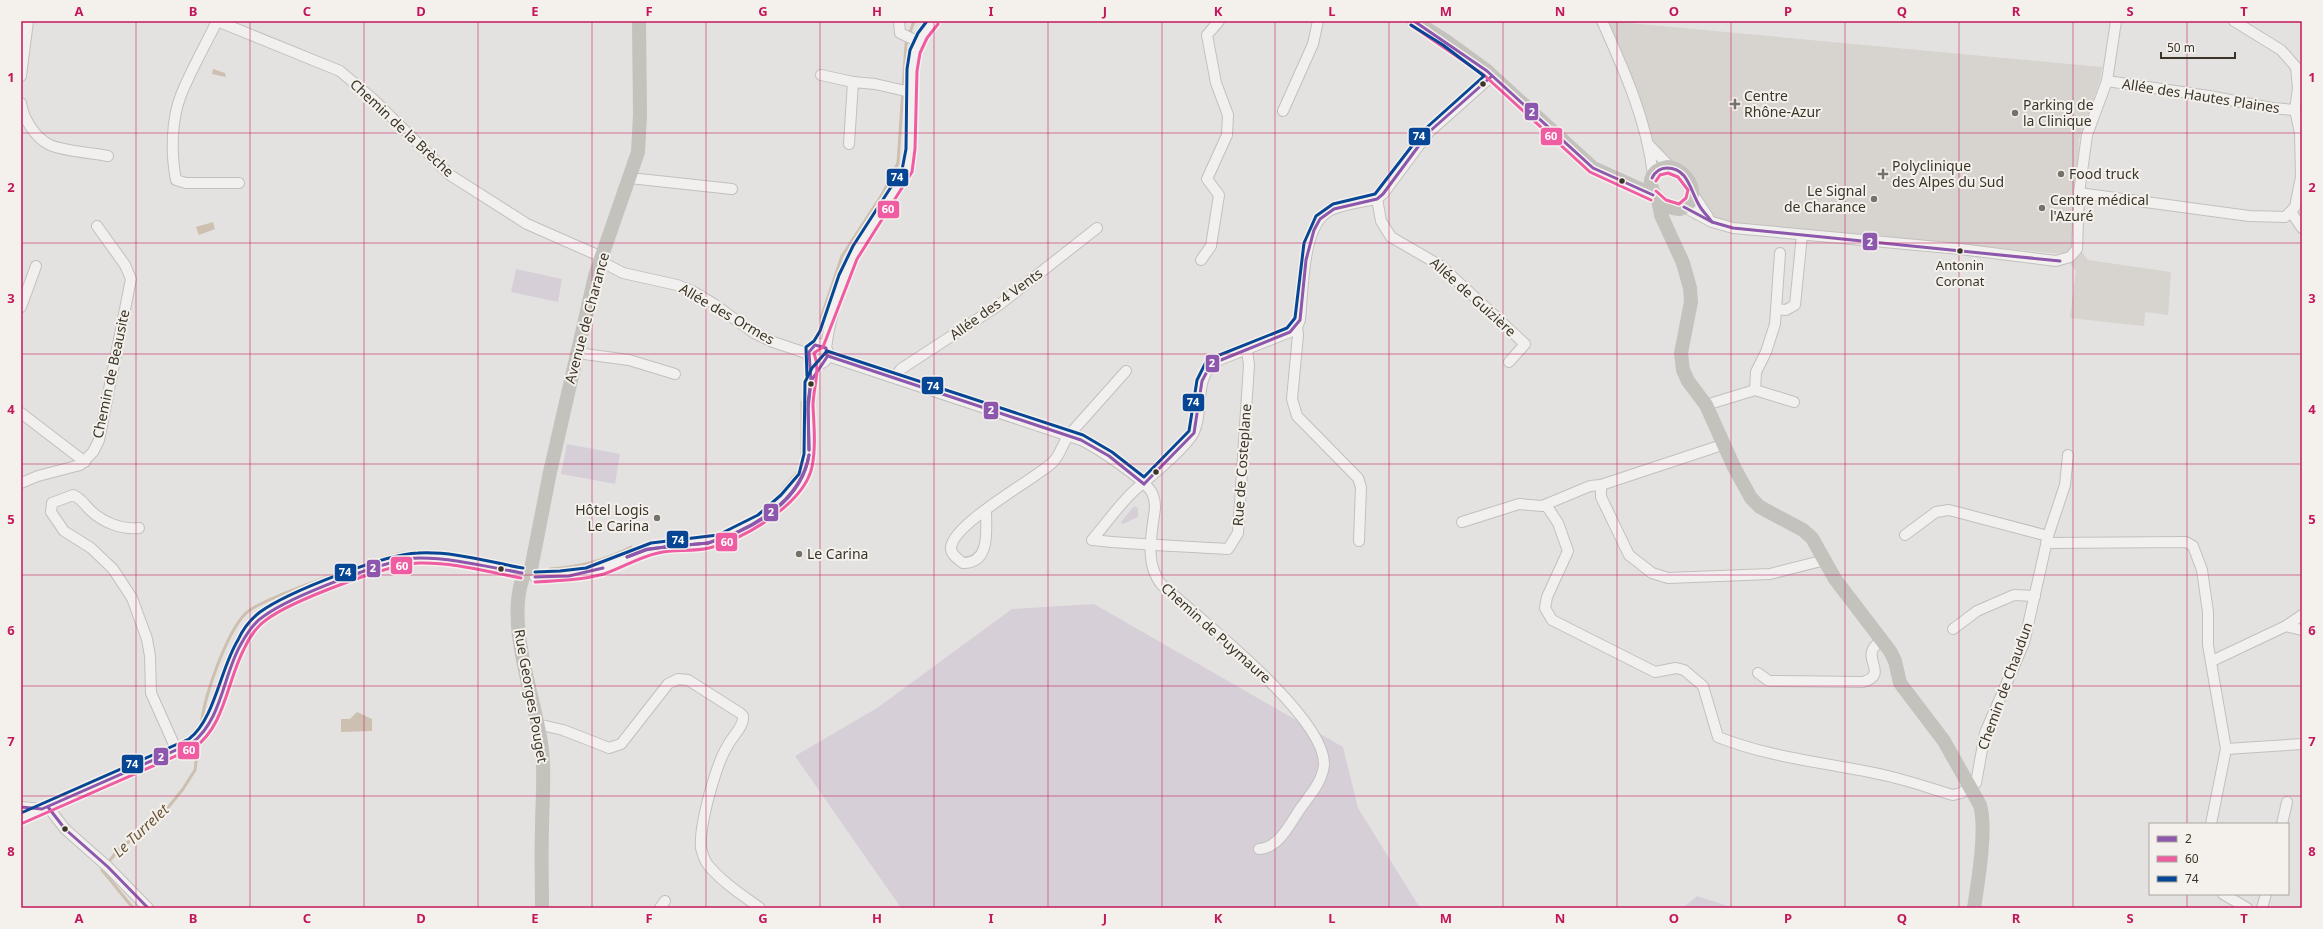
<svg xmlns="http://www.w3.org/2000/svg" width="2323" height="929" viewBox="0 0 2323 929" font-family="'Noto Sans',sans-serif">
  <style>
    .built { fill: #d7d3ce }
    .green { fill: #d7cfd7 }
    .water { fill: #cdc0b0 }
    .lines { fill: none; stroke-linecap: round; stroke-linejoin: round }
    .stream { stroke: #cdc0b0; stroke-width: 3 }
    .street-casing { stroke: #c2c0be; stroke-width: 12 }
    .street { stroke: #f1f0ef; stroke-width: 10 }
    .secondary { stroke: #c3c2bd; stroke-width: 14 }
    .bus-1-casing { stroke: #f4f1ed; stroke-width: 6 }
    .bus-2-casing { stroke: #f4f1ed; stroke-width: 6 }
    .bus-3-casing { stroke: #f4f1ed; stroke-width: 6 }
    .bus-1 { stroke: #8c57ac; stroke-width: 3 }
    .bus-2 { stroke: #f05ca2; stroke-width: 3 }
    .bus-3 { stroke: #064695; stroke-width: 3 }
    .grid { fill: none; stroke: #c2185b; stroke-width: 1; stroke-opacity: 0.55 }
    .bus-dot { fill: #3b3528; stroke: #f4f1ed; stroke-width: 1.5 }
    .poi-dot { fill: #767268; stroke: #f4f1ed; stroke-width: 1.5 }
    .labels { text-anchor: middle; stroke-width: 4; stroke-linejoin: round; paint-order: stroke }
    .bus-label { font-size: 13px; fill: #3b3528; stroke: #f4f1ed }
    .poi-label { font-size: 14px; fill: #3b3528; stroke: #f4f1ed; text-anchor: start }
    .street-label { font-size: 14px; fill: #3b3528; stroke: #f4f1ed }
    .water-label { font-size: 15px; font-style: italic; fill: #6b5636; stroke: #f4f1ed }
    .line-badge { stroke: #f4f1ed; stroke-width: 1.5 }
    .badge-label { font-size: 11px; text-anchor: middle; font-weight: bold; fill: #fff }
    .neatline { fill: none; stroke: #c2185b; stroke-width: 1.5 }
    .grid-label { font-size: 13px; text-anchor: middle; font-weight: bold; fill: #c2185b }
  </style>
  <rect width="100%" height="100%" fill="#e4e2e0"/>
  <path class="built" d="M1607,21L2102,67L2100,81L2079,139L2074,242L2088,260L2171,272L2168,315L2145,312L2144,326L2070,318L2076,271L2063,254L1733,224L1711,216L1671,162L1659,151L1650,134L1639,94Z"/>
  <g class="green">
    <path d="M516,269L562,279L558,302L511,292Z"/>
    <path d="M567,444L620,454L615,484L561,474Z"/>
    <path d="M1134,506L1138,508V517L1123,524L1121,522Z"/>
    <path d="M1094,604L1343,747L1358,808L1420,908H901L795,756L877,708L1012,609Z"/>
    <path d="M1697,896L1734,908H1683Z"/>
  </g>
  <g class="water">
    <path d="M213,69L225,73L226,77L212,74Z"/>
    <path d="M213,222L215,229L199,235L196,227Z"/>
    <path d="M357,712L372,719V731L341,732V719H350Z"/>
  </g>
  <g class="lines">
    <g class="stream">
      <path d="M821,318L842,256L883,193L898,163L906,44L914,21"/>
      <path d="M771,504L802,467V402"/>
      <path d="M734,527L760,512"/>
      <path d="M550,569C579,567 604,561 631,547"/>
      <path d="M201,729C202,701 226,634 245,614C260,598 372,561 397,554L413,552L491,560"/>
      <path d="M133,908L102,870L119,849L158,820L183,789L195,770L198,746"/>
    </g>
    <g class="street-casing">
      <g id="street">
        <path d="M217,21L340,71L373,99L450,175L527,224L602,257"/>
        <path d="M217,21C205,46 191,70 181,95C171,120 171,155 176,180L186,183H239"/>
        <path d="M899,21L900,33L919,42"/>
        <path d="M1602,21C1624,70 1647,121 1653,175"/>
        <path d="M821,75L853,82"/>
        <path d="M21,76L28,21"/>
        <path d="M2107,81L2209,96L2272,108L2295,110"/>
        <path d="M21,103C23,118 35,138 50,145C63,151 93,153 108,156"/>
        <path d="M1283,111L1313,44L1318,21"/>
        <path d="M849,144L853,82L875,84L910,92"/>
        <path d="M1649,145L1671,168"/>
        <path d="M630,178L732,189"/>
        <path d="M2079,193L2249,216L2285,217L2295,207L2301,177L2300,133L2295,110L2298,88L2296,67L2281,50L2234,21"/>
        <path d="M1693,194L1708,217"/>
        <path d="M1377,199L1381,221L1391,237L1441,266L1525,344L1509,362"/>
        <path d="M1684,207L1712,222L1733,228L1960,249L2056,261L2070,257L2077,249L2079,193L2087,135L2107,81L2116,21"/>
        <path d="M2291,212L2302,228"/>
        <path d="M1201,260L1211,246L1219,195L1207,179L1227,135L1228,115L1216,83L1207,35L1219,21"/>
        <path d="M600,261L623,273L677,285L692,291L714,304L754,333L773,342L809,354"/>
        <path d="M21,307L36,266"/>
        <path d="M1776,309L1786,310L1795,305L1802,235"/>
        <circle cx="818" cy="354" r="10"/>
        <path d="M826,348C832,302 848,262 873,222C884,205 900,187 907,169C911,159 911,143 911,133C910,97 904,47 934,21"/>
        <path d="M1247,350L1249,365L1238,533L1228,549C1183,546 1138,545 1092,540C1106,524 1120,503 1136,489C1150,477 1187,447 1194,432C1205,408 1192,375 1219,360L1290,332L1297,327"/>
        <path d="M577,353L629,360L675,374"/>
        <path d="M828,356L1081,440C1096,447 1146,480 1152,493C1154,497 1155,503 1155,508C1152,534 1144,562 1161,584C1197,617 1325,716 1324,764C1323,781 1310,795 1300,809C1290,824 1279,848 1259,849"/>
        <path d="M895,377L901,369L999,305L1097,228"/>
        <path d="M1755,390L1756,372L1766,352L1775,324L1780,253"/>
        <path d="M1706,405L1755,390L1794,402"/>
        <path d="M21,413L85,462"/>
        <path d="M21,483L38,476L80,465L93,452L99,440L131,279L125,265L97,226"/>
        <path d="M1601,485V497L1629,555L1652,573L1668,578L1770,574L1825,560"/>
        <path d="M1546,505L1558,523L1568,551L1547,597L1545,608L1552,620L1655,672L1676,668L1684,670L1703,686L1718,737C1773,759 1832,763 1888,776C1910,781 1932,789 1953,795L1961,793L1976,783L1985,733L2024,643L2048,536L2065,485L2068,455"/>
        <path d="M986,510C986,530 991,563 963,563C958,559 950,554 951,547C954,523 1033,480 1052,463C1060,456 1062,444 1069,435L1126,371"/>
        <path d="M1462,522L1519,504L1542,506L1590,486L1601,485L1725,444"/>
        <path d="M139,528C122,530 102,522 90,510C84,504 81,498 73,495L52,503L51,512L64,531L91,548L113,569L132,598L147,639L150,656L151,693L176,749"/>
        <path d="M1905,535L1936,512L1949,510L2048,536"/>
        <path d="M1359,541L1361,487L1358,478L1297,416L1292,399L1298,335L1297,327L1300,320C1303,292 1302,225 1329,211C1343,204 1362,202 1377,199L1383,194L1429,132L1492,76"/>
        <path d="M2046,543L2186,542L2193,546L2202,570L2208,612V645L2226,749L2211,824"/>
        <path d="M535,577C557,578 583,576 604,568C619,562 633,553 649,549C668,544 690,548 709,542C746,531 803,501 809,458C811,441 807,423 808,406C808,391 812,377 812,361"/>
        <path d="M2286,626L2302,630"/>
        <path d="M1953,629L1977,611L2014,595L2035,596"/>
        <path d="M2212,661L2286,626L2302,615"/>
        <path d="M1758,673L1769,681L1863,682C1887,675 1866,661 1873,649C1874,646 1880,642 1882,640"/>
        <path d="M537,724L563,730L609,748L621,744L668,684L678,679L688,680L740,713L743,716C745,725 732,737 728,745C716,764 699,825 701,848C702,852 705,861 708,865C722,882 742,895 760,908"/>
        <path d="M2226,749L2302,744"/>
        <path d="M21,807L42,809"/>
        <path d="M48,807L65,829L108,867L148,908"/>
        <path d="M21,818L192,743C217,729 220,685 232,661C240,645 248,628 263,616C283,600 392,559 418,558C453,558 487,567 522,573"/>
        <path d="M2282,824L2287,802"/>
        <path d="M2223,894L2247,908"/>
        <path d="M660,908L665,901"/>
        <path d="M2262,908L2266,894"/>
      </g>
    </g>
    <use href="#street" class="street"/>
    <g class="secondary">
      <path d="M1414,21L1446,41L1487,71L1593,168L1653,195"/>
      <path d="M1667,167C1687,168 1705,199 1680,209C1655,209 1636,173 1667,167Z"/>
      <path d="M1658,200L1661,215L1683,263L1690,288L1691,302L1681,353L1683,370L1688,381L1706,405L1734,467L1751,498L1760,507L1803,530L1812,538L1835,579L1890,651L1895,661L1900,683L1944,741L1980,805C1987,829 1978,882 1974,908"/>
      <path d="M531,569L550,472L595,276L638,152L640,115L639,21"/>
      <path d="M523,577C505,626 536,699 542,750C545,777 542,803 542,829C541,855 542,882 542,908"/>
    </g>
    <g class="bus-1-casing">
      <g id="bus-1">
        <path d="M1414,21L1487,71L1593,168L1653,195"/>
        <path d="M1652,178C1655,172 1660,168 1667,168C1688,168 1690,190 1699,205C1702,211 1708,216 1712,222"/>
        <path d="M1684,207L1712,222L1733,228L2060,261"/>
        <path d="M815,345L826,348L827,357L811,381L809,352Z"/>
        <path d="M828,356L1081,440L1109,456L1144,484"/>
        <path d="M809,450L808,402L811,381"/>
        <path d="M809,450L808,409L811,381"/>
        <path d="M1144,484L1194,433L1202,381L1211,364L1290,332L1300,320L1306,260L1314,230L1320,219L1334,209L1377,199L1383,194L1429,132L1492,76"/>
        <path d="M708,543C750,530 800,503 809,455"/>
        <path d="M708,543C750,531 802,503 809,455"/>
        <path d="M665,547L708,543"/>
        <path d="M665,547L708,543"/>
        <path d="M627,557L648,549L665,547"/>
        <path d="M627,557L645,550L665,547"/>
        <path d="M535,577L569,576L603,568"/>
        <path d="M21,807L42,809L192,743C222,720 223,675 241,644C247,633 254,622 264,616C290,597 388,558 420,558C454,558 488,567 522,573"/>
        <path d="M48,807L65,829L108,867L148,908"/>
      </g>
    </g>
    <g class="bus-2-casing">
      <g id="bus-2">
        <path d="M1411,25L1484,75L1590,172L1651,200"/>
        <path d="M1656,181L1660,175L1668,173L1678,177L1688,190L1686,198L1679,204L1666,200L1656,191"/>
        <path d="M535,582C558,581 582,580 604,574C622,568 639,557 658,553C674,549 692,552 709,548C743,540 804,504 812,467C816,447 814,426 813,406C813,388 821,371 814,353L823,347L857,259L912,172L915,149L917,71L920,53L927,38L938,24"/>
        <path d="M23,823L194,748C225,726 227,681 244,649C249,638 256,627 266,620C291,601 388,564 419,563C453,562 488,572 521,578"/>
      </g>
    </g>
    <g class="bus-3-casing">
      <g id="bus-3">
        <path d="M807,376L806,347L814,341L820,331L839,275L853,246L902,170L906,149L907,69L910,50L918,33L927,21"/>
        <path d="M535,572L560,571L586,568L651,543L718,535L758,515L781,495L799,474L804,454L805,382L812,368L827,351L1083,435L1112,452L1144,477L1189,431L1197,380L1207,360L1287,328L1295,318L1304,243L1316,216L1333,204L1375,194L1425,129L1484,76L1443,45L1411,25"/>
        <path d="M21,813L189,739C215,719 220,669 238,640C243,629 251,619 260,612C288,592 384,554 418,553C453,551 489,562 523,568"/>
      </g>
    </g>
    <use href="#bus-1" class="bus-1"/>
    <use href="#bus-2" class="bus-2"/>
    <use href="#bus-3" class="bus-3"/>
  </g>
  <path class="grid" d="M136,21V908M250,21V908M364,21V908M478,21V908M592,21V908M706,21V908M820,21V908M934,21V908M1048,21V908M1162,21V908M1275,21V908M1389,21V908M1503,21V908M1617,21V908M1731,21V908M1845,21V908M1959,21V908M2073,21V908M2187,21V824M21,133H2302M21,243H2302M21,354H2302M21,464H2302M21,575H2302M21,686H2302M21,796H2302M2187,894V908"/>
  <g class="bus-dot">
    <circle cx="1483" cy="84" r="3.5"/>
    <circle cx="1622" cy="181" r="3.5"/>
    <circle cx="1960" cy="251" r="3.5"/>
    <circle cx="811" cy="384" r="3.5"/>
    <circle cx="1156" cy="472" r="3.5"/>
    <circle cx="501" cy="569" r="3.5"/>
    <circle cx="65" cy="829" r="3.5"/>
  </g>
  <g class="poi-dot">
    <path d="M1733 98h4v4h4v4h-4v4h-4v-4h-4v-4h4z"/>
    <circle cx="2015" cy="113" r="4"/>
    <path d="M1881 168h4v4h4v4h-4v4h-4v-4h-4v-4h4z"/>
    <circle cx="2061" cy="174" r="4"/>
    <circle cx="1874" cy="199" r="4"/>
    <circle cx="2042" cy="208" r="4"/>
    <circle cx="657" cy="518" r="4"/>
    <circle cx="799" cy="554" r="4"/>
  </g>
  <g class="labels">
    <g class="bus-label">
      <text x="1960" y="270">Antonin<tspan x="1960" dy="16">Coronat</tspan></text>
    </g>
    <g class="poi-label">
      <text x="1744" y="101">Centre<tspan x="1744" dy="16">Rhône-Azur</tspan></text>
      <text x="2023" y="110">Parking de<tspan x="2023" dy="16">la Clinique</tspan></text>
      <text x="1892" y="171">Polyclinique<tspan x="1892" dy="16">des Alpes du Sud</tspan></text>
      <text x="2069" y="179">Food truck</text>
      <text x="1866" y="196" text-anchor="end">Le Signal<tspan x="1866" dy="16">de Charance</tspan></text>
      <text x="2050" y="205">Centre médical<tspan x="2050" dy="16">l'Azuré</tspan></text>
      <text x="649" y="515" text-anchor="end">Hôtel Logis<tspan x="649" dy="16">Le Carina</tspan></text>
      <text x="807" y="559">Le Carina</text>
    </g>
    <g class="street-label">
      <text transform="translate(2201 96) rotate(9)" y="5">Allée des Hautes Plaines</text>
      <text transform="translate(402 128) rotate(43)" y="5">Chemin de la Brèche</text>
      <text transform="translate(1473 297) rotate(42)" y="5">Allée de Guizière</text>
      <text transform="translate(996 304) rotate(-36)" y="5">Allée des 4 Vents</text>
      <text transform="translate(727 314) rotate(30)" y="5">Allée des Ormes</text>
      <text transform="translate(587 318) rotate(-75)" y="5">Avenue de Charance</text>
      <text transform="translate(111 374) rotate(-78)" y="5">Chemin de Beausite</text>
      <text transform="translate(1242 465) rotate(-86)" y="5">Rue de Costeplane</text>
      <text transform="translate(1216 633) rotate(42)" y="5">Chemin de Puymaure</text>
      <text transform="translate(2005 686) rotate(-70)" y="5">Chemin de Chaudun</text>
      <text transform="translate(531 696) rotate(80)" y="5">Rue Georges Pouget</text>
    </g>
    <g class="water-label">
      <text transform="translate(141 831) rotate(-43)" y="5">Le Turrelet</text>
    </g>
  </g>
  <g class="line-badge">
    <rect x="1524" y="102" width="15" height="19" rx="4" fill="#8c57ac"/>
    <rect x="1408" y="127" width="23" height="19" rx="4" fill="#064695"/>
    <rect x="1540" y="127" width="23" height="19" rx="4" fill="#f05ca2"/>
    <rect x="886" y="168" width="23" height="19" rx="4" fill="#064695"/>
    <rect x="877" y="200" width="23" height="19" rx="4" fill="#f05ca2"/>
    <rect x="1862" y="232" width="16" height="19" rx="4" fill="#8c57ac"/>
    <rect x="1205" y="354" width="15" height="19" rx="4" fill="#8c57ac"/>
    <rect x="921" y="376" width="23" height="19" rx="4" fill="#064695"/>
    <rect x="1182" y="393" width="23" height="19" rx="4" fill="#064695"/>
    <rect x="983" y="401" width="16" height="19" rx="4" fill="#8c57ac"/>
    <rect x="763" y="503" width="16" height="19" rx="4" fill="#8c57ac"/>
    <rect x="666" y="530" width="23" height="19" rx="4" fill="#064695"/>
    <rect x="715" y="532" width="23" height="20" rx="4" fill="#f05ca2"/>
    <rect x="390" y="556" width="23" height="19" rx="4" fill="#f05ca2"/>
    <rect x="366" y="559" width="15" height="19" rx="4" fill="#8c57ac"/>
    <rect x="334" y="563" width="23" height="19" rx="4" fill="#064695"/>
    <rect x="177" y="741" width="23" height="19" rx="4" fill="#f05ca2"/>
    <rect x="153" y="747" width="16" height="19" rx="4" fill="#8c57ac"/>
    <rect x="121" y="754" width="23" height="20" rx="4" fill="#064695"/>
  </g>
  <g class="badge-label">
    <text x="1532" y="116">2</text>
    <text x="1419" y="140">74</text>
    <text x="1551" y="140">60</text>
    <text x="897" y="181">74</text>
    <text x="888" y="213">60</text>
    <text x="1870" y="246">2</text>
    <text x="1212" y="367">2</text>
    <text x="933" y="390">74</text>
    <text x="1193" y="406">74</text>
    <text x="991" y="414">2</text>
    <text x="771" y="516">2</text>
    <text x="678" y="544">74</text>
    <text x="727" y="546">60</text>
    <text x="402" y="570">60</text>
    <text x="373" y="572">2</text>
    <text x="345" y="576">74</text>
    <text x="189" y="754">60</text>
    <text x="161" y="761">2</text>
    <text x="132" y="768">74</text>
  </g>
  <rect width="2323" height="929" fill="none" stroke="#f4f1ed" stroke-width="44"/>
  <rect x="2149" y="823" width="140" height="72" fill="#f4f1ed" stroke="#aaa69e"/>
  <rect x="2157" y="836" width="20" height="6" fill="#8c57ac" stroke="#aaa69e"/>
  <text x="2185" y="843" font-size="12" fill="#3b3528">2</text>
  <rect x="2157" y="856" width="20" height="6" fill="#f05ca2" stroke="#aaa69e"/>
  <text x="2185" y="863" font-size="12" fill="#3b3528">60</text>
  <rect x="2157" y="876" width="20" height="6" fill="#064695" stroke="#aaa69e"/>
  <text x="2185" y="883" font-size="12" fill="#3b3528">74</text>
  <path d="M2161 52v6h74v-6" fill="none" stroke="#3b3528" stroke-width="2"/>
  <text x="2167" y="52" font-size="12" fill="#3b3528" stroke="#f4f1ed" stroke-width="3" paint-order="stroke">50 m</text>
  <rect x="22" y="22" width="2279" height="885" class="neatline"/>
  <g class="grid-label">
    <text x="79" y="16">A</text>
    <text x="193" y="16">B</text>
    <text x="307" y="16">C</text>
    <text x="421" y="16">D</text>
    <text x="535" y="16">E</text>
    <text x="649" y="16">F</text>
    <text x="763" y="16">G</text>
    <text x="877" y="16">H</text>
    <text x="991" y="16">I</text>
    <text x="1105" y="16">J</text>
    <text x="1218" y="16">K</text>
    <text x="1332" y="16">L</text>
    <text x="1446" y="16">M</text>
    <text x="1560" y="16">N</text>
    <text x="1674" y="16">O</text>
    <text x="1788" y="16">P</text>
    <text x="1902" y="16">Q</text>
    <text x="2016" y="16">R</text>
    <text x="2130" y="16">S</text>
    <text x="2244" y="16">T</text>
    <text x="11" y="82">1</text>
    <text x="2312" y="82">1</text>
    <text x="11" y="192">2</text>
    <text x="2312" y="192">2</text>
    <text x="11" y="303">3</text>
    <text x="2312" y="303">3</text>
    <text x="11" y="414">4</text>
    <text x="2312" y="414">4</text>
    <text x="11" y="524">5</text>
    <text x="2312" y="524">5</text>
    <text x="11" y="635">6</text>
    <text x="2312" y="635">6</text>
    <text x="11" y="746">7</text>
    <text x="2312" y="746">7</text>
    <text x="11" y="856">8</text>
    <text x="2312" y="856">8</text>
    <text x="79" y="923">A</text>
    <text x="193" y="923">B</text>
    <text x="307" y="923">C</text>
    <text x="421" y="923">D</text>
    <text x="535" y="923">E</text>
    <text x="649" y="923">F</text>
    <text x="763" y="923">G</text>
    <text x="877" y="923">H</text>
    <text x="991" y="923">I</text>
    <text x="1105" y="923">J</text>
    <text x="1218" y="923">K</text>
    <text x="1332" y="923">L</text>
    <text x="1446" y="923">M</text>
    <text x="1560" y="923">N</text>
    <text x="1674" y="923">O</text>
    <text x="1788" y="923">P</text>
    <text x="1902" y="923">Q</text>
    <text x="2016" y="923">R</text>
    <text x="2130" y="923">S</text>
    <text x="2244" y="923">T</text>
  </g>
</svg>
